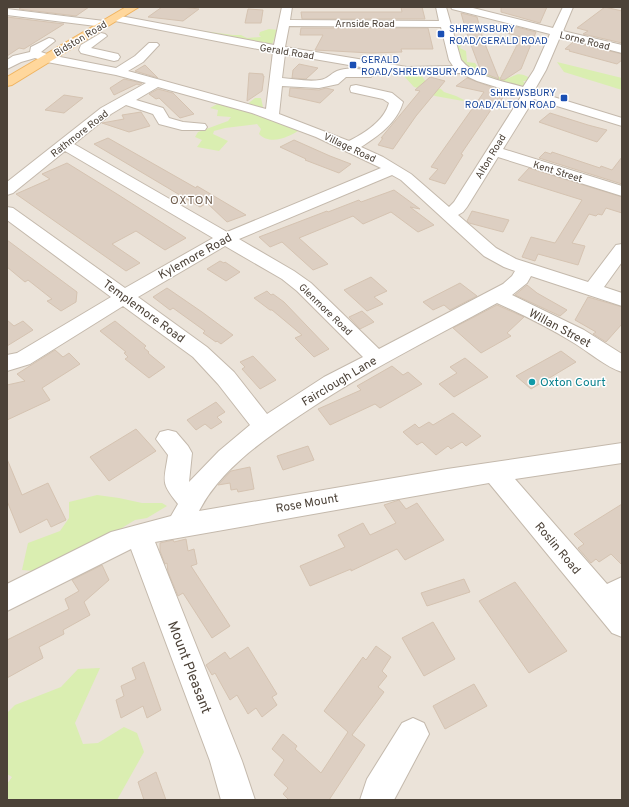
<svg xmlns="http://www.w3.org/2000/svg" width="629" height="807" viewBox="0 0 629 807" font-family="Overpass,sans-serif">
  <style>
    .residential { fill: #ebe3d9 }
    .green { fill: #daeeb1 }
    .building { fill: #ddcfc2; stroke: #d5c3b1 }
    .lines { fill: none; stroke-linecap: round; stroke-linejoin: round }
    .minor-casing { stroke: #c4b9ac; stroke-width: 2 }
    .major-casing { stroke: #f0b460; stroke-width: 2 }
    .minor { fill: #fff; fill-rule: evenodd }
    .major { fill: #ffd79c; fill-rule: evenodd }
    .transit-dot { fill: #1a4fb4; stroke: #fff; stroke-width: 1.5 }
    .culture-dot { fill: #0f9aa8; stroke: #fff; stroke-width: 1.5 }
    .labels { text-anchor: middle; stroke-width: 3; stroke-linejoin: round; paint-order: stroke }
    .far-street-label { font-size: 10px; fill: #4c4238; stroke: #fff }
    .far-transit-label { font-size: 10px; fill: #164399; stroke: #fff; text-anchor: start }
    .far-quarter-label { font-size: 12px; letter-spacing: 1px; fill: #705e4e; stroke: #fff }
    .street-label { font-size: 12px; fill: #4c4238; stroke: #fff }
    .culture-label { font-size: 12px; fill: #0d838f; stroke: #fff; text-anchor: start }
    .near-street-label { font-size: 14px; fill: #4c4238; stroke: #fff }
  </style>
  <rect width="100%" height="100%" fill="#f7f2eb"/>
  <rect class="residential" x="7" y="7" width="615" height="793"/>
  <g class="green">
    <path d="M269,29L279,30V34L274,39L272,45L196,30L233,35H241L247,38L261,37L259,35L260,32Z"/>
    <path d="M456,42H462L460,48L466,51L467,62L475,63C477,66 479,70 481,71C485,73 500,77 503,78C516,79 514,69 530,78L529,81H523L526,84L525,87L520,88L477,76L462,67L451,49Z"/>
    <path d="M557,62L622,78V90L564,72Z"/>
    <path d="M414,72L421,75L429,86L441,89L444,92L456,96L464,100L463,101L435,96L421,89L414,87L404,76Z"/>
    <path d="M255,98H261L263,107L249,112L255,115L268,117L301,129C289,137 271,146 259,134L261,129L257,124L225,128L214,131L213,134L228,141L219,151L197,147L202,140L195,137L198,132L228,121L231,117L217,116L218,110L210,108L219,103L245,106Z"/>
    <path d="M97,495L119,498L142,503H162L167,506L147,518L135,520L107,537L34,571L22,570L28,543L60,531L69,518V502Z"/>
    <path d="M100,668L75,723L83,744L98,743L124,727L137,733L144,752L117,800H7V784L12,777L7,774V713L15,705L61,687L78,669Z"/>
  </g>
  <g class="building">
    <path d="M22,7H89L76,16L19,9Z"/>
    <path d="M162,7H182L199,9L183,21L148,17Z"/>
    <path d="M401,7H422L425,19H302L301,12H402Z"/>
    <path d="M501,7H547L540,23L501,12Z"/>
    <path d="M605,7L622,11V43L583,34L588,31L577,28Z"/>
    <path d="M248,9L263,10L261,23H245Z"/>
    <path d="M461,13L477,17L483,39L499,79L478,71L480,69L468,37Z"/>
    <path d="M7,17L64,24L24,49L19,48L7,56Z"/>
    <path d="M513,26L536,32L521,69L504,80L500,79L521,37L503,32Z"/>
    <path d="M301,28H428L433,49H401L402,52L371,53L315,50L323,35H300Z"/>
    <path d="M573,42L622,54V60L617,64L569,51L570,50L565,49Z"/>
    <path d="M299,64L318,68L306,79L292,78L293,70Z"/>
    <path d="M145,65L158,78L135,71Z"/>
    <path d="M249,73L263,74V76H264L262,91L247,101Z"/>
    <path d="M430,77L445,81L416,116L393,149L378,145L383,138H381L420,91L415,90Z"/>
    <path d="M467,78L494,88L490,91L505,94L498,105L495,104L461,154L463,155L445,184L429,179L438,169L431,167L484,92L456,86Z"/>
    <path d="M124,79L142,83L139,85L137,84L114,95L110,88Z"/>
    <path d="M290,88L319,90L326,88L334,90L320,103L289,96Z"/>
    <path d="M158,89L173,93L194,114L180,118L159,98L156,99L149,94Z"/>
    <path d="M64,95L83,98L64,113L45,110Z"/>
    <path d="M141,112L150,126L129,132L102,123L124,119L122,115Z"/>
    <path d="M550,113L588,125L607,130L597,142L539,122Z"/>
    <path d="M108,138L196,188L197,186L246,215L227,222L207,203L200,207L94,144Z"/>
    <path d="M294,140L330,156L351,164L339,173L305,160L306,159L280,147Z"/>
    <path d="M545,152L551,154L552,152L600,168L601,166L612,170L622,157V184L539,158Z"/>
    <path d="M67,163L117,194L186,238L165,250L136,231L112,244L140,263L126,271L16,194L50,179L42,174Z"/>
    <path d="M529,168L622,197V213L606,208L602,215L598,214L596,216L589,214L572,243L585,246L578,265L538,254L535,261L522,257L531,237L555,243L582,200L518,180Z"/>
    <path d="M394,190L420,209L410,207L434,225L418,232L391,212L363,224L353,216L299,238L328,264L313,270L282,242L270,247L259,237L327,211L328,212L359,200L361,202Z"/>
    <path d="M472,211L509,220L503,232L469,223L467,221Z"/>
    <path d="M7,240L77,292L76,302L61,311L47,301L52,299L28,280L25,282L7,267Z"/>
    <path d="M220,261L224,263L225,262L240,272L226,281L207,269Z"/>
    <path d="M371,277L387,291L374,297L383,304L367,311L344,290Z"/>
    <path d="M460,283L477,296L450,310L444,305L433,310L423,302Z"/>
    <path d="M527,285L537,293L567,310L560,316L515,295Z"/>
    <path d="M167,288L202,312L233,335L221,344L217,341L216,342L203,333L205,331L173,308L170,310L153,297Z"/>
    <path d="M267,291L271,295L273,294L284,302L329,349L314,357L295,338L302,335L272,310H270L254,298Z"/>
    <path d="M588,297L622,307V324L606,342L593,334L596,332L575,320Z"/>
    <path d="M497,305L524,317L507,333L511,336L481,353L453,328Z"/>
    <path d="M362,311L374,322L360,329L349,317Z"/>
    <path d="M7,320L14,326L23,321L33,330L7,346Z"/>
    <path d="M115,321L146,346L144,348L149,352L148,353L165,367L149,378L125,359L128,357L124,353L126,352L100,331Z"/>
    <path d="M55,350L63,357L69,353L80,364L42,388L50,400L7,420V385L25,381L17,374Z"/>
    <path d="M561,351L576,362L531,389L516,376Z"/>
    <path d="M253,356L276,380L260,389L242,369L245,367L240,362Z"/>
    <path d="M465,358L488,377L454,397L439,384L457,373L450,367Z"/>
    <path d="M392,366L403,375L408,372L422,384L380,408L375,404L330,425L318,409L361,390L357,386Z"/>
    <path d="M216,402L225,412L217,417L222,422L211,429L205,424L196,430L187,420Z"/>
    <path d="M453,413L481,436L466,446L462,442L451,449L448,446L436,455L422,442L417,445L403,432L415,424L419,428L429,422L433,425Z"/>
    <path d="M136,429L156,451L109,481L90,457Z"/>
    <path d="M308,446L314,460L283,470L277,456Z"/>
    <path d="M7,459L22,495L48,483L66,520L51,527L47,519L20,533L7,501Z"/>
    <path d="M250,467L254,489L238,492L237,489L231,490L230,483L218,485L231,471Z"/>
    <path d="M399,500L406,509L417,503L444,540L405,560L397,549L351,571V569L310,586L300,566L345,547L338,535L363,523L370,535L396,523L384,505Z"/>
    <path d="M622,504V565L611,554L599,562L596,559L591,563L578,548L584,544L574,534Z"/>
    <path d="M186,539L188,551L194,549L197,564L191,566L230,626L212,638L183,593L178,596L168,572L167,563L165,564L160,551V543L173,540L174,542Z"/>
    <path d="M102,565L109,580L84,602L90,615L63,630L64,634L39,647L43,658L7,678V640L69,609L65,599L79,591L72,580Z"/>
    <path d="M464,579L470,592L427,606L421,593Z"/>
    <path d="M515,582L567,651L529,673L479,601Z"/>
    <path d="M433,622L455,659L424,676L402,638Z"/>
    <path d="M376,646L391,657L382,671L387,676L378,687L384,692L352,735L365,745L329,800H289L283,794L288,788L274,775L284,760L272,749L283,734L297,746L295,749L321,773L348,732L324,711L363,657L366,660Z"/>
    <path d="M248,647L277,694L272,697L277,705L262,717L256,708L248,714L237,695L230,700L215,673L212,675L206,665L225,652L230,659Z"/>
    <path d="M144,662L161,710L147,718L143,706L121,718L116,700L124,696L121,686L136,679L132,668Z"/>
    <path d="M474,684L487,706L445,729L433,706Z"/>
    <path d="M156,772L166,800H144L138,782Z"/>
  </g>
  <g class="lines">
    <g class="minor-casing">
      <g id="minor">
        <path d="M282,7H292L290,20L439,21L436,7H446L461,60C475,77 503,81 523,87L534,70L550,34L452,9L451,7H469L553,28L563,7H573L563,31L622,45V53L560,37L546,70L534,91L622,118V126L534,99L503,149L622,186V196L498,157L467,207L463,212L458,215L496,248L516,259L588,282L616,245L622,244V262L604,287L622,293V306L531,276L527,283L512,295L584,330L622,354V372C606,367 589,352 574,343C550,328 523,315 497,303C431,339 362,373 299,416C262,441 220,470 199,511L447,469L622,443V463L515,479L607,584L622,577V637L612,633L489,483L155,542L242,761L255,800H221L210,761L131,549L7,611V584L111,532L171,516L178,504C160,482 164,482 168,455L156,439L160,432L168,430L176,432L188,446L192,453L189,482L219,451L250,425L218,384L193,357L123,306L30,364L7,371V355L17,353L111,297L7,220V207L13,208L125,288L213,238L65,151L13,193L7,195V182L101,108L146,83L116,75L47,62L35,58L21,62L7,69V60L13,56L30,52L31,47L49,38L53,39L55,41L41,52L50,55L116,68L135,56L149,43H157L159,45L157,47L143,62L128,71L266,109L273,52L115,21L110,18L115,15L274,45ZM289,26L441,27L449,60L453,66L407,67L285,47ZM285,54L407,75L460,73L477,81L522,95L454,202L449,207L411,174L383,157L361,147C378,136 397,123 403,102L392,93L356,85L351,86L350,89L351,92L383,99L389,103C384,121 365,133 349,141L279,114L282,86L319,88L338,84L346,77H371L373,74L371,71C362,69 346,67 337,71C330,74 328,79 320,80C308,82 294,79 282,78ZM158,87L252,113L316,137L381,168L227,232L74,144L111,114L126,105L153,114L159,124L182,130H205L207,127L205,124L183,122L169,118L163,108L136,100ZM392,175L401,180L484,256L504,267L515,271L512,276L503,284L379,349L311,283L294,271L239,239ZM225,246L282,279L297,291L363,357L324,377L267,414L234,372L207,347L138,297Z"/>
        <path d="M7,9L104,21L110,24L104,27L7,15Z"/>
        <path d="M101,33L105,34L107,36L91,48L118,54L120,57L118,60L114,61L85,54L81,53L79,50L81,45Z"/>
        <path d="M413,718L424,723L429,734L394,800H360L367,779L402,723Z"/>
      </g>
    </g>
    <g class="major-casing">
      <path id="major" d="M126,7H139L12,85L7,86V77Z"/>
    </g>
    <use href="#minor" class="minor"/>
    <use href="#major" class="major"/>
  </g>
  <g class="transit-dot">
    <rect x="437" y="30" width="8" height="8" rx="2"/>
    <rect x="349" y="61" width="8" height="8" rx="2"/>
    <rect x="560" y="94" width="8" height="8" rx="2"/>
  </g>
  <circle class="culture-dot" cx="532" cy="382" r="4"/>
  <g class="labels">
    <g class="far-street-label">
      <text x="365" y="27">Arnside Road</text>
      <text transform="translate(80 38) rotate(-31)" y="4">Bidston Road</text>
      <text transform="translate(585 40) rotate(14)" y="4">Lorne Road</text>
      <text transform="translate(287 51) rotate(9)" y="4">Gerald Road</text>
      <text transform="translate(79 133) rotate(-38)" y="4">Rathmore Road</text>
      <text transform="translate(350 147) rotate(25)" y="4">Village Road</text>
      <text transform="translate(490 156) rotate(-59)" y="4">Alton Road</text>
      <text transform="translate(558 171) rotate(17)" y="4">Kent Street</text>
      <text transform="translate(326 309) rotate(44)" y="4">Glenmore Road</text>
    </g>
    <g class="far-transit-label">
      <text x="449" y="32">SHREWSBURY<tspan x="449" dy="12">ROAD/GERALD ROAD</tspan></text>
      <text x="361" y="63">GERALD<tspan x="361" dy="12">ROAD/SHREWSBURY ROAD</tspan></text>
      <text x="556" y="96" text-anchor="end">SHREWSBURY<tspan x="556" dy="12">ROAD/ALTON ROAD</tspan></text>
    </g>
    <g class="far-quarter-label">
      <text x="192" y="204">OXTON</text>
    </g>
    <g class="street-label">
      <text transform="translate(195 256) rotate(-29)" y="4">Kylemore Road</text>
      <text transform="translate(144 311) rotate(36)" y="4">Templemore Road</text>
      <text transform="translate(560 328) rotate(28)" y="4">Willan Street</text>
      <text transform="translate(339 381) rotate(-31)" y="4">Fairclough Lane</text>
      <text transform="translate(307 503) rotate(-10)" y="4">Rose Mount</text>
      <text transform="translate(558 548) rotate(50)" y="4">Roslin Road</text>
    </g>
    <g class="culture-label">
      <text x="540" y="386">Oxton Court</text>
    </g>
    <g class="near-street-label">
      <text transform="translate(190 667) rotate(69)" y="5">Mount Pleasant</text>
    </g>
  </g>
  <rect width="629" height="807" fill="none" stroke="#4c4238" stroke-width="16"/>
</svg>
